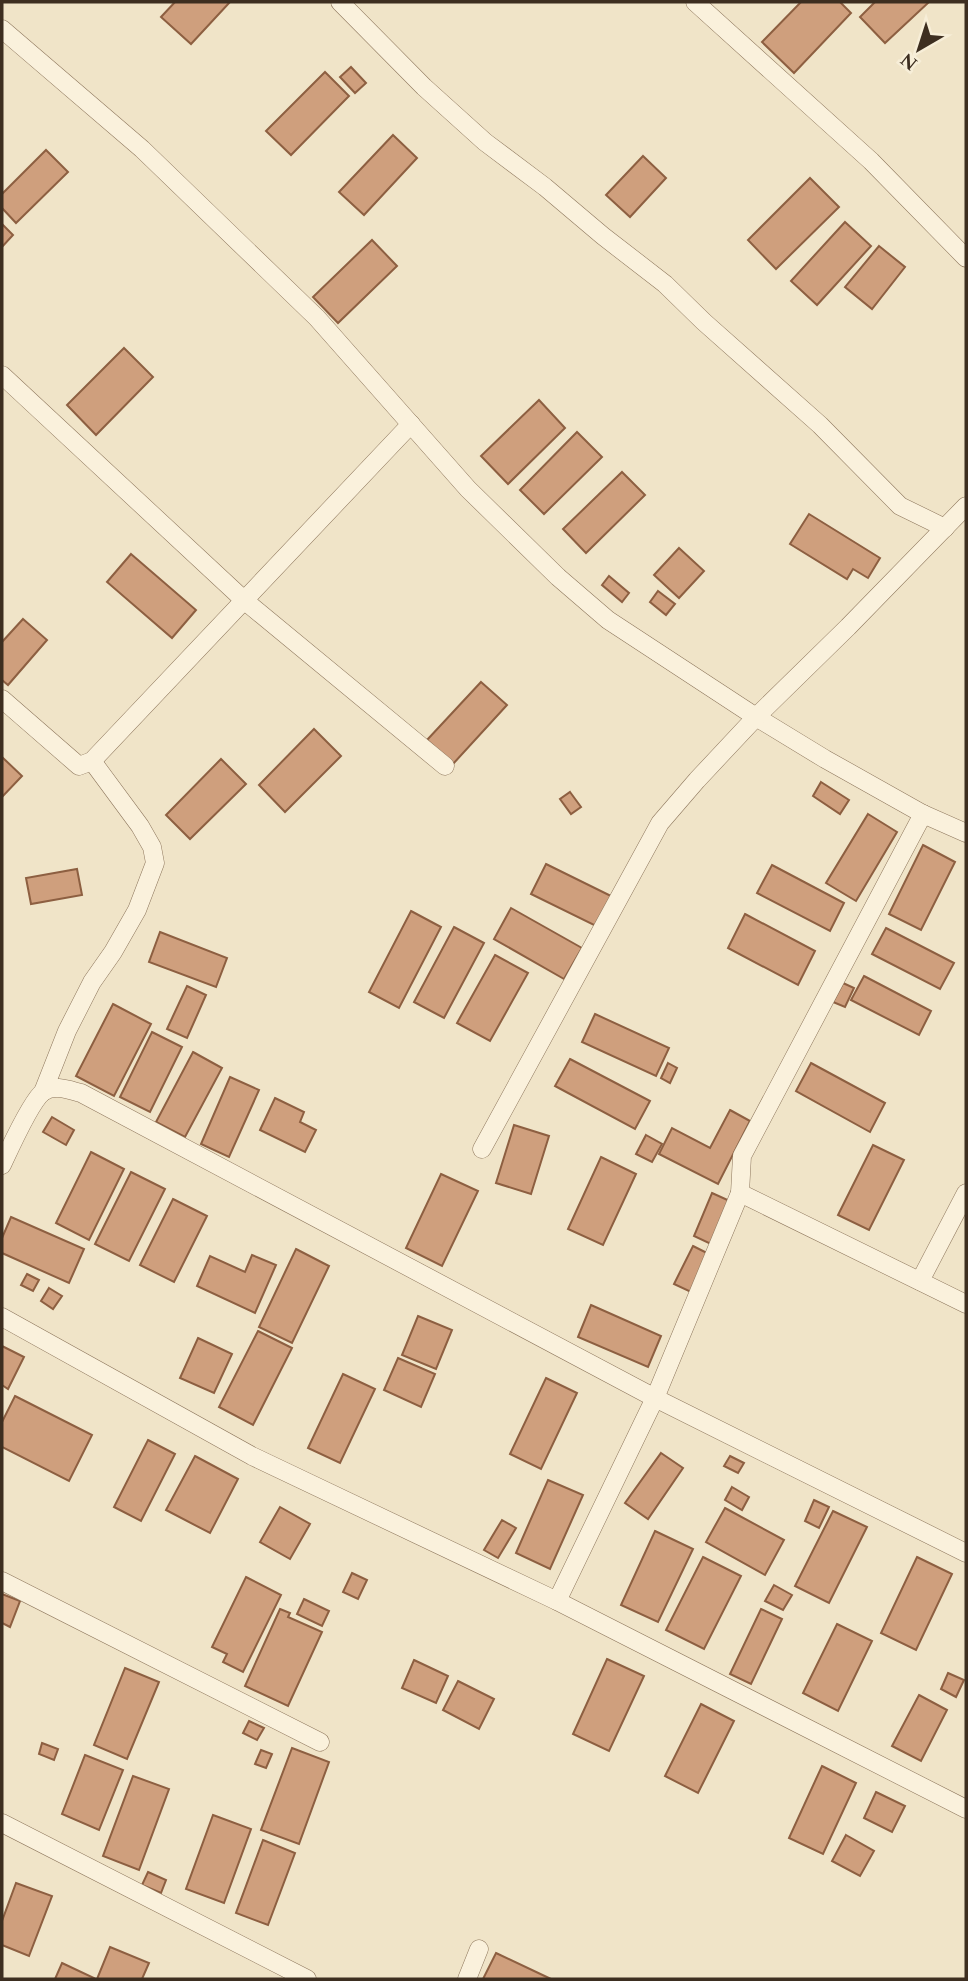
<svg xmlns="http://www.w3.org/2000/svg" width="968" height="1981" viewBox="0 0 968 1981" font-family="Spectral,serif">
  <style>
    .building { fill: #cf9f7d; stroke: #8d5f41; stroke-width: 2 }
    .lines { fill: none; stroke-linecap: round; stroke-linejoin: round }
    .minor-casing { stroke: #8d765c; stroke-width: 19 }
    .minor { stroke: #faf1dc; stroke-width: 18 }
  </style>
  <rect width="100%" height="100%" fill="#f0e4c8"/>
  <g class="building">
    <path d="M175,2H230L191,44L161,17Z"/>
    <path d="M801,2H840L851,13L794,73L762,42Z"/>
    <path d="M875,2H929L885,43L860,17Z"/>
    <path d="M351,67L366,83L355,93L340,77Z"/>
    <path d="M325,72L349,96L291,155L266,131Z"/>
    <path d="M393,135L417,158L364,215L339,192Z"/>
    <path d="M46,150L68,172L16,223L2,208V194Z"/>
    <path d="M643,156L666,178L630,217L606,195Z"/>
    <path d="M810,178L839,207L776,269L748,240Z"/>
    <path d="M845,222L871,246L817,305L791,281Z"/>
    <path d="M2,224L13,235L2,247Z"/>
    <path d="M372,240L397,266L338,323L313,297Z"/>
    <path d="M879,246L905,267L872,309L845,287Z"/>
    <path d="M124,348L153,377L96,435L67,405Z"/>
    <path d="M539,400L565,428L508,484L481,456Z"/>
    <path d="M577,432L602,457L544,514L520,490Z"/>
    <path d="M622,472L645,495L586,553L563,529Z"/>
    <path d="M809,514L880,558L868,578L853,569L847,579L790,544Z"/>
    <path d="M679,548L704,571L679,598L654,575Z"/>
    <path d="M131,554L196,610L172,638L107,582Z"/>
    <path d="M609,576L629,593L622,602L602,585Z"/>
    <path d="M658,591L675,604L666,615L650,602Z"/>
    <path d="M23,619L47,640L8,685L2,680V642Z"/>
    <path d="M481,682L507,705L453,764L427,740Z"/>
    <path d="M314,729L341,756L285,812L259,785Z"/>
    <path d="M2,757L22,776L2,797Z"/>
    <path d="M221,759L246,784L190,839L166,815Z"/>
    <path d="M821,782L849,800L840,814L813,796Z"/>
    <path d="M570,792L581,807L571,814L560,799Z"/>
    <path d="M868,814L897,832L856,901L826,883Z"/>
    <path d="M923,845L955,862L921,930L889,914Z"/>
    <path d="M546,864L611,896L596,926L531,894Z"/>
    <path d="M772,865L844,903L830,931L757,893Z"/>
    <path d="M77,869L82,895L31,904L26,878Z"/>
    <path d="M511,908L582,948L564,979L494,939Z"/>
    <path d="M411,911L441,927L399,1008L369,992Z"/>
    <path d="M745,914L815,951L798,985L728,948Z"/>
    <path d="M454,927L484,943L444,1018L414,1002Z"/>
    <path d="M886,928L954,963L940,989L872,954Z"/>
    <path d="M160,932L227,958L216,987L149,962Z"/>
    <path d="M495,955L528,973L490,1041L457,1023Z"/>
    <path d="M864,976L931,1011L919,1035L851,1000Z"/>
    <path d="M843,983L854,988L845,1007L833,1002Z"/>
    <path d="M187,986L206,995L187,1038L167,1029Z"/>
    <path d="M113,1004L151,1024L114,1096L76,1076Z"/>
    <path d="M595,1014L669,1048L656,1076L582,1042Z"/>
    <path d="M152,1032L182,1047L150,1112L120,1097Z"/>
    <path d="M193,1052L222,1068L185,1137L156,1122Z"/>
    <path d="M570,1059L650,1101L635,1129L555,1086Z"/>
    <path d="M668,1063L677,1068L670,1083L661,1078Z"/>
    <path d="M811,1063L885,1103L870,1132L796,1091Z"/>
    <path d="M230,1077L259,1090L229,1157L201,1144Z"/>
    <path d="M275,1098L304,1112L300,1122L316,1130L305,1152L260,1130Z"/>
    <path d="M730,1110L750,1121L718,1184L659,1154L672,1128L710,1148Z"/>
    <path d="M52,1117L74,1130L66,1145L43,1132Z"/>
    <path d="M514,1125L549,1136L531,1194L496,1183Z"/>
    <path d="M646,1135L662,1144L652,1162L636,1154Z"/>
    <path d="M873,1145L904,1160L869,1230L838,1215Z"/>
    <path d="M91,1152L124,1169L89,1240L56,1223Z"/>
    <path d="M601,1157L636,1174L603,1245L568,1229Z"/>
    <path d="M131,1172L165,1189L129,1261L95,1244Z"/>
    <path d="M441,1174L478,1191L442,1266L406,1248Z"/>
    <path d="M712,1193L732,1202L713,1245L694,1236Z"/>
    <path d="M173,1199L207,1216L174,1282L140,1265Z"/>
    <path d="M11,1217L84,1249L69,1283L2,1253V1238Z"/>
    <path d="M693,1246L709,1254L691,1292L674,1284Z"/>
    <path d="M296,1249L329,1266L292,1343L259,1327Z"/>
    <path d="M252,1255L276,1265L255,1313L197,1286L210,1256L245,1272Z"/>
    <path d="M27,1274L39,1280L33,1291L21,1285Z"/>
    <path d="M49,1288L62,1296L53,1309L41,1301Z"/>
    <path d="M591,1305L661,1336L648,1367L578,1337Z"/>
    <path d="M418,1316L452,1330L436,1369L402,1355Z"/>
    <path d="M258,1331L292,1348L253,1425L219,1407Z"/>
    <path d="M198,1338L232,1354L214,1393L180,1378Z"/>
    <path d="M2,1346L24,1357L8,1389L2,1385Z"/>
    <path d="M398,1358L435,1374L421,1407L384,1390Z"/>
    <path d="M343,1374L375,1389L340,1463L308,1448Z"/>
    <path d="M546,1378L577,1393L541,1469L510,1454Z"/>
    <path d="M15,1396L92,1435L69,1481L2,1447V1422Z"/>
    <path d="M148,1440L175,1454L141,1521L114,1507Z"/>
    <path d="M661,1453L683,1468L648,1519L625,1503Z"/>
    <path d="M195,1456L238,1479L210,1533L166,1510Z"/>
    <path d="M730,1456L744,1463L738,1473L724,1466Z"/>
    <path d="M548,1480L583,1495L550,1569L516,1553Z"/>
    <path d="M732,1487L749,1497L742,1510L725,1500Z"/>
    <path d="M814,1500L829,1507L819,1528L805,1521Z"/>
    <path d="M280,1507L310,1524L290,1559L260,1542Z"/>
    <path d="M725,1508L784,1540L765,1575L706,1542Z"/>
    <path d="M833,1511L867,1527L829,1603L795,1586Z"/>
    <path d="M502,1520L516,1528L498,1558L484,1550Z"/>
    <path d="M655,1531L693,1549L658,1622L621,1605Z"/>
    <path d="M703,1557L741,1576L704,1649L666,1630Z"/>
    <path d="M917,1557L952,1574L916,1650L881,1633Z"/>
    <path d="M352,1573L367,1580L358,1599L343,1592Z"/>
    <path d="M246,1577L281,1595L243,1672L223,1662L227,1654L212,1647Z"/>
    <path d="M774,1585L792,1595L783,1610L765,1601Z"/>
    <path d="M2,1594L20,1601L10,1627L2,1623Z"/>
    <path d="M304,1599L329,1611L322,1626L297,1614Z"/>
    <path d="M280,1609L290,1613L288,1617L322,1632L288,1706L245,1686Z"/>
    <path d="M761,1609L782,1619L751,1684L730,1674Z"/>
    <path d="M837,1624L872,1641L838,1711L803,1693Z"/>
    <path d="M607,1659L644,1676L609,1751L573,1734Z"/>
    <path d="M414,1660L448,1676L436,1703L402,1688Z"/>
    <path d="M125,1668L159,1682L127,1759L94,1745Z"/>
    <path d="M948,1673L964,1680L956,1697L941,1689Z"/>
    <path d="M458,1681L494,1699L479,1729L443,1710Z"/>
    <path d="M919,1695L947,1710L921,1761L892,1746Z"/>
    <path d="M701,1704L734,1721L698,1793L665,1776Z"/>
    <path d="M249,1721L264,1728L257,1740L243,1733Z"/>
    <path d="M42,1743L58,1749L54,1760L39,1754Z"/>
    <path d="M292,1748L329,1762L299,1844L261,1830Z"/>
    <path d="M261,1750L272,1754L266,1768L255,1764Z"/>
    <path d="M85,1755L123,1770L99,1830L62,1814Z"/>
    <path d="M822,1766L856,1783L823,1854L789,1838Z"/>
    <path d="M133,1776L169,1789L139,1870L103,1856Z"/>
    <path d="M876,1792L905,1806L892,1832L864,1818Z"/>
    <path d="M213,1815L251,1829L224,1903L186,1889Z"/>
    <path d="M846,1835L874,1851L860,1876L832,1861Z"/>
    <path d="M263,1840L295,1853L268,1925L236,1913Z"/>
    <path d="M148,1872L166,1880L161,1893L142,1885Z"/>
    <path d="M16,1883L52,1896L29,1956L2,1945V1921Z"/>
    <path d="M110,1947L149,1963L142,1979H97Z"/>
    <path d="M496,1953L551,1979H483Z"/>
    <path d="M62,1963L94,1978L93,1979H55Z"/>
  </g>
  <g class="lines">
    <g class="minor-casing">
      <g id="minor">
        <path d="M340,2L424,87L485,142L545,187L603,236L665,284L704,322L820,425L900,506L945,528"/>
        <path d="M695,2L871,161L966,258"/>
        <path d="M2,29L142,149L317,318L468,489L558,577L608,620L756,717L825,759L923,814L966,833"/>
        <path d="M2,375L245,601L445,766"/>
        <path d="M2,699L79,766L92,761L411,424"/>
        <path d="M923,814L742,1156L740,1193L966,1304"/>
        <path d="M43,1092L67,1031L92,982L113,952L137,910L155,863L152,847L140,826L92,761"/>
        <path d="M482,1149L660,823L697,780L756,717L848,627L966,506"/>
        <path d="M2,1165C9,1150 31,1101 43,1092C54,1084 69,1090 81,1093L655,1398L966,1553"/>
        <path d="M920,1281L966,1193"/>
        <path d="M2,1317L252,1456L557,1601L966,1809"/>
        <path d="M2,1581L320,1742"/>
        <path d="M557,1601L655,1398L740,1193"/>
        <path d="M2,1823L307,1979"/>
        <path d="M467,1979L479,1949"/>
      </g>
    </g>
    <use href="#minor" class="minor"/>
  </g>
  <rect width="968" height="1981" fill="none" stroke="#3d2e20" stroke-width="7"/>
  <g transform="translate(919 49) rotate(219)" stroke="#f7eed8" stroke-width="5" paint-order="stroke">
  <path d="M0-5L12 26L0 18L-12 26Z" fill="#3d2e20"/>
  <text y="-10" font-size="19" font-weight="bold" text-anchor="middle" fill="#3d2e20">N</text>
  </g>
</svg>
